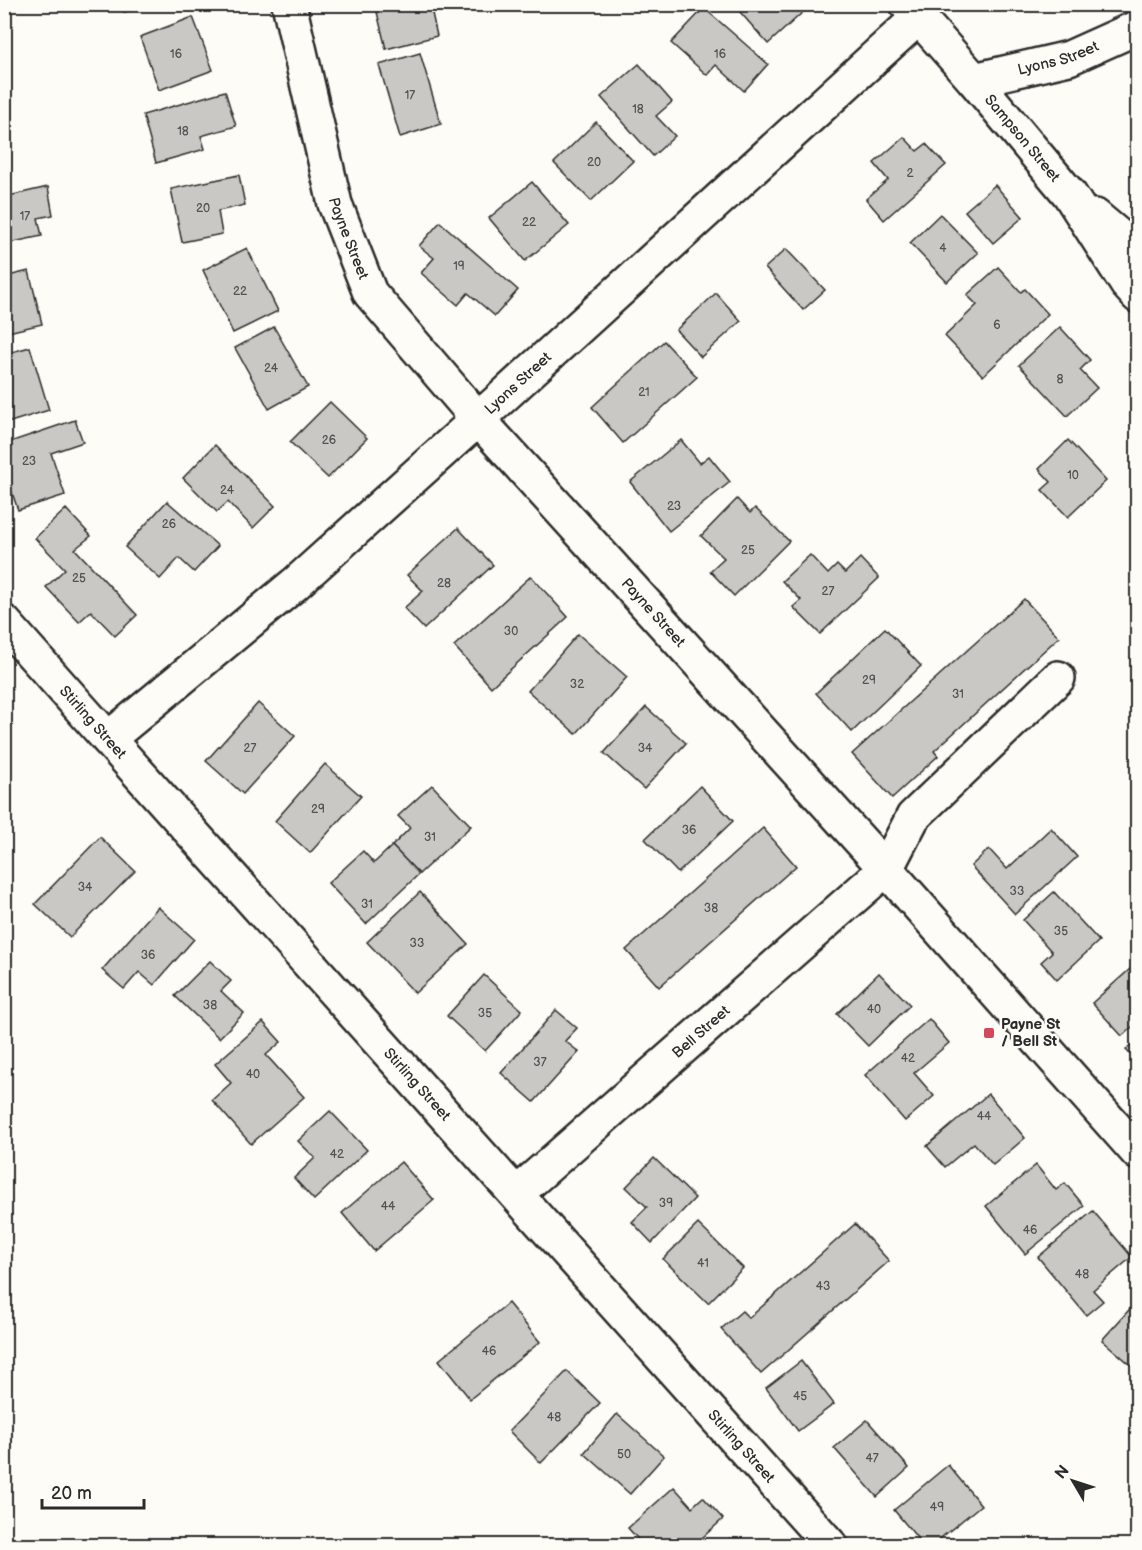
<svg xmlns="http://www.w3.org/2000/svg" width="1142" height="1550" viewBox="0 0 1142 1550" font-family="'Balsamiq Sans',sans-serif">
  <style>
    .building { fill: #c9c8c4; stroke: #2b2b2b; stroke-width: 1.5 }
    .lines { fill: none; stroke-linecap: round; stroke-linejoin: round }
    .minor-casing { stroke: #2b2b2b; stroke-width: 38 }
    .minor { stroke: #fdfcf7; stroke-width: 33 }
    .poi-dot { fill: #d1495b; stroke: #fdfcf7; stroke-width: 2 }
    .labels { text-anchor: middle; stroke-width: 5; stroke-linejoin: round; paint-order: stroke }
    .number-label { font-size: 12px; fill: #525251 }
    .street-label { font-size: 15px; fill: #2b2b2b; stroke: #fdfcf7 }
    .poi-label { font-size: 15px; font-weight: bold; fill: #2b2b2b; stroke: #fdfcf7; text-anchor: start }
  </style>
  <rect width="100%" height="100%" fill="#fdfcf7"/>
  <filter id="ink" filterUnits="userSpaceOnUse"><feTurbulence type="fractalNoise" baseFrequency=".0167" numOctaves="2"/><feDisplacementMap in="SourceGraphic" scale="12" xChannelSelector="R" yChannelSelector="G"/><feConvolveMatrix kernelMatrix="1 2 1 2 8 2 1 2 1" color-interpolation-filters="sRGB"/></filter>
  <g filter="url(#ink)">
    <g class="building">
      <path d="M122,4H156L124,12Z"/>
      <path d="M375,4H430L437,36L386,49Z"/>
      <path d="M733,4H796L803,12L768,44Z"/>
      <path d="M704,8L768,64L744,91L716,65L707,75L671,43Z"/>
      <path d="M193,17L213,70L159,90L140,37Z"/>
      <path d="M420,53L441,124L400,137L379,65Z"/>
      <path d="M639,64L672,102L656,116L675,136L653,156L601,97Z"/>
      <path d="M225,91L236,126L201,136L205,149L156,163L143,115Z"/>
      <path d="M596,122L633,161L591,201L554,163Z"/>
      <path d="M904,137L917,151L926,144L946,165L884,220L866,199L888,180L874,163Z"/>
      <path d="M239,175L245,205L218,211L222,234L182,242L171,189Z"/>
      <path d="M532,182L569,225L525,261L489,218Z"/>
      <path d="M995,185L1023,217L993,243L965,211Z"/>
      <path d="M48,187L53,215L38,218L42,236L4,244V197Z"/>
      <path d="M940,214L978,253L947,282L910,243Z"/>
      <path d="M440,222L518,290L495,316L468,293L458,305L421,273L434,258L419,246Z"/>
      <path d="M247,248L278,311L233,333L203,270Z"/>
      <path d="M786,249L825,290L803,310L765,268Z"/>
      <path d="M998,267L1021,292L1025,289L1048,314L983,376L945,336L977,305L967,295Z"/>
      <path d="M29,271L42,324L4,333V277Z"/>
      <path d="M716,293L741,321L701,357L676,330Z"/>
      <path d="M274,327L308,387L269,409L235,348Z"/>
      <path d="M1060,327L1090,360L1080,370L1097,388L1067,416L1019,365Z"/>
      <path d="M664,341L697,377L623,443L592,407Z"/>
      <path d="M30,347L49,410L4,424V354Z"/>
      <path d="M330,402L367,438L328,478L290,442Z"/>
      <path d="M75,420L83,442L51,453L65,495L18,510L4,469V444Z"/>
      <path d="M681,440L700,463L709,456L730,482L669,531L630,482Z"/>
      <path d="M1068,440L1106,481L1068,517L1042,490L1051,482L1039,469Z"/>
      <path d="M215,445L275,506L253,528L228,502L217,512L183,478Z"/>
      <path d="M737,499L750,513L755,508L789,541L734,596L710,571L724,558L701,536Z"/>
      <path d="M167,501L218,546L194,572L179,558L160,579L125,547Z"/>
      <path d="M66,509L91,536L75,549L137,615L115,636L91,611L79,622L46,587L65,569L35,538Z"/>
      <path d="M458,528L493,565L424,629L404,608L423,591L407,575Z"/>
      <path d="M810,555L828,574L837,565L845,573L860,558L879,578L820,634L793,607L801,600L782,581Z"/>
      <path d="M531,576L568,617L491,687L454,646Z"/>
      <path d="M1024,599L1059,637L934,751L938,756L892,798L852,754Z"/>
      <path d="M885,628L921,666L852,732L816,693Z"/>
      <path d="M578,634L627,677L576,734L528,691Z"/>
      <path d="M258,703L295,736L243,794L206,761Z"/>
      <path d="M646,707L686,743L644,789L604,753Z"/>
      <path d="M325,764L361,796L310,853L275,821Z"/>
      <path d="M432,785L471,826L419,874L392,846L410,828L398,816Z"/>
      <path d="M700,786L733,821L678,873L645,839Z"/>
      <path d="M763,828L796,866L659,987L626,950Z"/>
      <path d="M1051,828L1077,857L1015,914L971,866L989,849L1007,869Z"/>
      <path d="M100,837L135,871L70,937L35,904Z"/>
      <path d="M392,846L419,874L366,924L328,883L363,851L374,863Z"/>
      <path d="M420,892L468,944L415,993L367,942Z"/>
      <path d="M1054,892L1099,941L1057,980L1041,962L1052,952L1023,920Z"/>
      <path d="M158,907L194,939L154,985L139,972L124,989L102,970Z"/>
      <path d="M210,961L231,981L221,991L244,1013L219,1038L175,996Z"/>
      <path d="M1138,962V1022L1122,1036L1092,1003Z"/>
      <path d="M879,973L910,1005L868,1046L837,1014Z"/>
      <path d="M484,975L522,1010L485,1051L447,1016Z"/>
      <path d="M556,1010L577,1028L565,1041L579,1052L534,1102L501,1073Z"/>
      <path d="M929,1019L949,1043L914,1073L934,1096L905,1121L865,1075Z"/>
      <path d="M263,1022L281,1042L266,1055L304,1097L251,1144L212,1100L231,1083L215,1064Z"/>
      <path d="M1138,1039V1062L1126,1050Z"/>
      <path d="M988,1094L1025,1138L993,1165L974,1143L945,1167L927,1146Z"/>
      <path d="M330,1111L367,1150L314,1200L294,1178L315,1158L298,1141Z"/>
      <path d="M654,1158L695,1198L652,1243L632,1222L647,1207L626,1187Z"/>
      <path d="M401,1162L434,1200L374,1251L342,1213Z"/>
      <path d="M1036,1165L1056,1190L1065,1183L1084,1206L1025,1254L986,1206Z"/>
      <path d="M1093,1211L1132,1257L1093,1290L1103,1301L1086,1315L1038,1257Z"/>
      <path d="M698,1224L743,1268L708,1303L663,1259Z"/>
      <path d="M855,1224L889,1261L761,1374L721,1329L742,1311L749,1318Z"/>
      <path d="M1138,1300V1371L1102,1340Z"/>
      <path d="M508,1303L540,1342L470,1399L439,1360Z"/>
      <path d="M801,1361L834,1404L798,1431L766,1388Z"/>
      <path d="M567,1371L600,1403L541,1463L509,1431Z"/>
      <path d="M617,1414L664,1456L630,1494L584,1453Z"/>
      <path d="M867,1420L909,1468L877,1497L834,1448Z"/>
      <path d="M948,1465L981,1505L931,1546H924L894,1510Z"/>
      <path d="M674,1487L692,1507L703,1497L723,1519L693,1546H644L628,1528Z"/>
      <path d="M730,1538L738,1546H722Z"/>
    </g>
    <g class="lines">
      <g class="minor-casing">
        <g id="minor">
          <path id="s1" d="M289,4L335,204L370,293L478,419L886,869L1138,1153"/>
          <path id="s2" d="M907,4L974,80L1070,195L1127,284L1138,296"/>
          <path id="s3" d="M974,80L1069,58L1138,27"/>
          <path d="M1095,216L1138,252"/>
          <path id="s4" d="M4,622L108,739L831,1546"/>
          <path id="s5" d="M108,739L295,584L496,403L919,17"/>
          <path id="s6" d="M516,1194L886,869L913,817L1058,678"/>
        </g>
      </g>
      <use href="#minor" class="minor"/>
    </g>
  </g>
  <rect class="poi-dot" x="983" y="1027" width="12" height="12" rx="3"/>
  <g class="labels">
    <g class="number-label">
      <text x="176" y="58">16</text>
      <text x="720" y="58">16</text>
      <text x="410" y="99">17</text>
      <text x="638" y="113">18</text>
      <text x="183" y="135">18</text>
      <text x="594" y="166">20</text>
      <text x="910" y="177">2</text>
      <text x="203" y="212">20</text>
      <text x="25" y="220">17</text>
      <text x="529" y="226">22</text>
      <text x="943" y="252">4</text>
      <text x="459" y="270">19</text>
      <text x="240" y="295">22</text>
      <text x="997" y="329">6</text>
      <text x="271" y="372">24</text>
      <text x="1060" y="383">8</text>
      <text x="644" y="396">21</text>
      <text x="329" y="444">26</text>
      <text x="29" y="465">23</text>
      <text x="1073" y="479">10</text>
      <text x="227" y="494">24</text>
      <text x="674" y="510">23</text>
      <text x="169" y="528">26</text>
      <text x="748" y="554">25</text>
      <text x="79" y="582">25</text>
      <text x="444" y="587">28</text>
      <text x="828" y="595">27</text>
      <text x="511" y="635">30</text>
      <text x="869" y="684">29</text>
      <text x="577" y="688">32</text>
      <text x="958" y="698">31</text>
      <text x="250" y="752">27</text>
      <text x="645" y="752">34</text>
      <text x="318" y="813">29</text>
      <text x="689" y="834">36</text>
      <text x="430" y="841">31</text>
      <text x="85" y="891">34</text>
      <text x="1017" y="895">33</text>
      <text x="367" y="908">31</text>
      <text x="711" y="912">38</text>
      <text x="1061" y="935">35</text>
      <text x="417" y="947">33</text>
      <text x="148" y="959">36</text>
      <text x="210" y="1009">38</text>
      <text x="874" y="1013">40</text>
      <text x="485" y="1017">35</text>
      <text x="908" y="1062">42</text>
      <text x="540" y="1066">37</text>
      <text x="253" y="1078">40</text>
      <text x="984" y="1120">44</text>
      <text x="337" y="1158">42</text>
      <text x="666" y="1207">39</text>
      <text x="388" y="1210">44</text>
      <text x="1030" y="1234">46</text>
      <text x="703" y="1267">41</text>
      <text x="1082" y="1278">48</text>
      <text x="823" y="1290">43</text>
      <text x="489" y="1355">46</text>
      <text x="800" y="1400">45</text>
      <text x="554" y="1421">48</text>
      <text x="624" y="1458">50</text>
      <text x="872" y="1462">47</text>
      <text x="937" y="1511">49</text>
    </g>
    <g class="street-label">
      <text dy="5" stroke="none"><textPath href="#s3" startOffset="87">Lyons Street</textPath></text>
      <text dy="5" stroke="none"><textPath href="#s2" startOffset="177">Sampson Street</textPath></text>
      <text dy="5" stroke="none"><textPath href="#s1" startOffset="242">Payne Street</textPath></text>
      <text dy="5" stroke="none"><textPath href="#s5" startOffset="543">Lyons Street</textPath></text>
      <text dy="5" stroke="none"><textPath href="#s1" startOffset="728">Payne Street</textPath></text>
      <text dy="5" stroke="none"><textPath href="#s4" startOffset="134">Stirling Street</textPath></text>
      <text dy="5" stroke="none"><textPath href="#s6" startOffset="246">Bell Street</textPath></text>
      <text dy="5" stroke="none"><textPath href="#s4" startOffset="620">Stirling Street</textPath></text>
      <text dy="5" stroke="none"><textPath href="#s4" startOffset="1106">Stirling Street</textPath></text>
    </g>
    <g class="poi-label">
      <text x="1001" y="1029">Payne St<tspan x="1001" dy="17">/ Bell St</tspan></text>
    </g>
  </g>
  <rect width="1142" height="1550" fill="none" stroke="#fdfcf7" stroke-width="24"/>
  <rect x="12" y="12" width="1118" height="1526" fill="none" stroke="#2b2b2b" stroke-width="2" filter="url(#ink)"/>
  <g transform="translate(1073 1481) rotate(309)" stroke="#fdfcf7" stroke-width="4.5" paint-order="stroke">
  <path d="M0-4.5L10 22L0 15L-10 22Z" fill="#2b2b2b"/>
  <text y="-9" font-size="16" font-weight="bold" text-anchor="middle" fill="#2b2b2b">N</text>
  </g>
  <path d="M42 1499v9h102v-9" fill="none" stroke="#2b2b2b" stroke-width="3"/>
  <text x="51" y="1499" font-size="18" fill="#2b2b2b" stroke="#fdfcf7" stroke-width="4.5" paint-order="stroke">20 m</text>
</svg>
